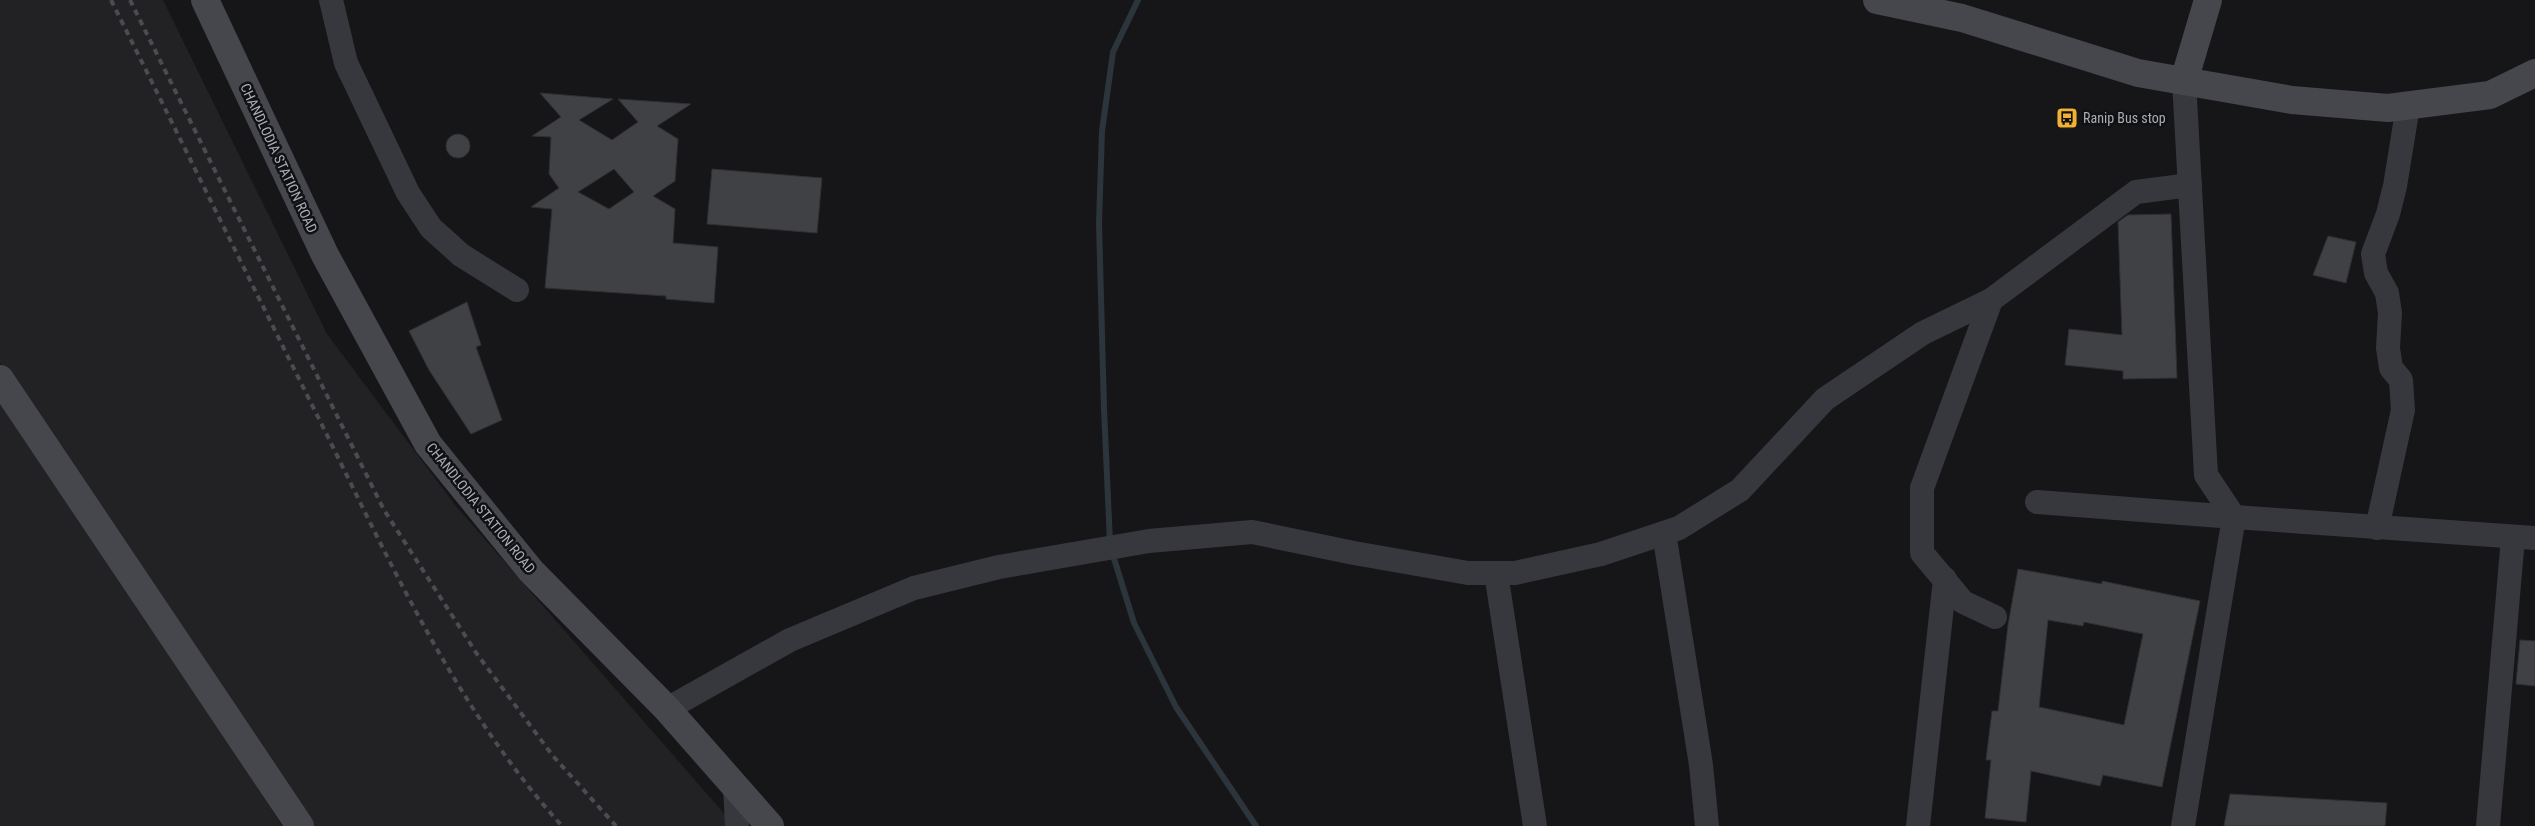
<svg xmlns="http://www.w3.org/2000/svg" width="2535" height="826" viewBox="0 0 2535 826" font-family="'Roboto Condensed',sans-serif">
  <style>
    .built { fill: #222225 }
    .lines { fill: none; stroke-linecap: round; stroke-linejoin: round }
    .stream { stroke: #2c353c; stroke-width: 6 }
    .building { fill: #404145; stroke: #303034; fill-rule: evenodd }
    .street { stroke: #37383d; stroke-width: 24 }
    .secondary { stroke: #45474d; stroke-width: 28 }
    .rail { stroke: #4a4c52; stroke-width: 4; stroke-dasharray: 6 5; stroke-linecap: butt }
    .labels { text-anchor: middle; stroke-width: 5; stroke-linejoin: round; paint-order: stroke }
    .poi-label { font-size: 14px; fill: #a8adb8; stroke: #111113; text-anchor: start }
    .street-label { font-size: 14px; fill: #a8adb8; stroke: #111113 }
  </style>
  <rect width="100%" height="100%" fill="#161618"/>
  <g class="built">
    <path d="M0,0H163L327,334L455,505L735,826H308L200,660L0,363Z"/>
    <path d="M0,402L222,730L282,826H0Z"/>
  </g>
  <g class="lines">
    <g class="stream">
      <path d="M1110,543L1104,409L1099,223L1102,131L1113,52L1138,0"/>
      <path d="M1112,552L1134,623L1176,707L1256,826"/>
    </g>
  </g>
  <g class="building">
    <path d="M540,93L613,99L579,120L612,140L638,122L618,99L691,104L657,126L678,139L675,181L653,196L675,209L673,243L718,247L714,303L666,299V296L545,288L552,209L531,207L559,188L549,174L551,137L532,136L561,117ZM614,169L634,192L609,209L578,192Z"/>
    <circle cx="458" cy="146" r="12"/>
    <path d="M712,169L822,178L817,233L707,224Z"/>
    <path d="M2171,214L2177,378L2123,379V371L2065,365L2069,329L2122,335L2118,222L2128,215Z"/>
    <path d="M2328,236L2356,242L2346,283L2313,275Z"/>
    <path d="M467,302L481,345L476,347L502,420L471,434L429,370L409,331Z"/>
    <path d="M2018,569L2102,584V581L2200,601L2162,787L2103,775L2100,786L2031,771L2026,822L1985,818L1991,760H1986L1992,711H1998L2008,625ZM2048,620L2083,626L2084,622L2143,634L2124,725L2039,707Z"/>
    <path d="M2520,640L2535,641V686L2516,684Z"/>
    <path d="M2230,794L2387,803L2385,826H2224Z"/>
  </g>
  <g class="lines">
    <g class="street">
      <path d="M331,0L346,63L408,193L431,228L461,255L517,290"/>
      <path d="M2184,81L2206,475L2234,517L2535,538"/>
      <path d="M1991,300L1922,488V553L1963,602L1995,617"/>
      <path d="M2037,502L2234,517L2183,826"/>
      <path d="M2377,528L2403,410L2401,380L2391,368L2388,348L2390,313L2387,293L2376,273L2373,254L2388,214L2395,186L2408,106"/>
      <path d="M1664,533L1701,765L1707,826"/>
      <path d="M1496,573L1535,826"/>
      <path d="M667,709L790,640L914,588L999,567L1149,541L1252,532L1354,553L1468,573H1515L1601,554L1679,528L1740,490L1825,399L1923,333L1991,300L2136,192L2190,185"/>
      <path d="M735,787L737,826"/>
      <path d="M1918,826L1945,579"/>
      <path d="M2488,826L2513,538"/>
    </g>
    <g class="secondary">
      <path d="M205,0L325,255L428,444L531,571L667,709L770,826"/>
      <path d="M1877,0L1962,18L2138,73L2292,100L2388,108L2490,95L2535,73"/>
      <path d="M2184,81L2208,0"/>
      <path d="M0,379L300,826"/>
    </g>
    <g class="rail">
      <path d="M111,0C183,144 254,289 326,433C393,569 459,712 562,826"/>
      <path d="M130,0L384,510L477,654L553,756L616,826"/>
    </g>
  </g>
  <defs>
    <g id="bus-square" transform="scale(1.125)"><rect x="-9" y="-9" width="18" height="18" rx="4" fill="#f2b134" stroke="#111113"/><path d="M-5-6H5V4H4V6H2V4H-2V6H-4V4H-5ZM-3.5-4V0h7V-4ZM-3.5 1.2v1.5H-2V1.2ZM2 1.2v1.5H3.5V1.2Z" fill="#111"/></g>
  </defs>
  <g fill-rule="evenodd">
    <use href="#bus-square" x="2067" y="118"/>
  </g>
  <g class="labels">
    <g class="poi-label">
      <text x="2083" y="123">Ranip Bus stop</text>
    </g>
    <g class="street-label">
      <text transform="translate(279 158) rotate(65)" y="5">CHANDLODIA STATION ROAD</text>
      <text transform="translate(481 508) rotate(51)" y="5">CHANDLODIA STATION ROAD</text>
    </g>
  </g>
</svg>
